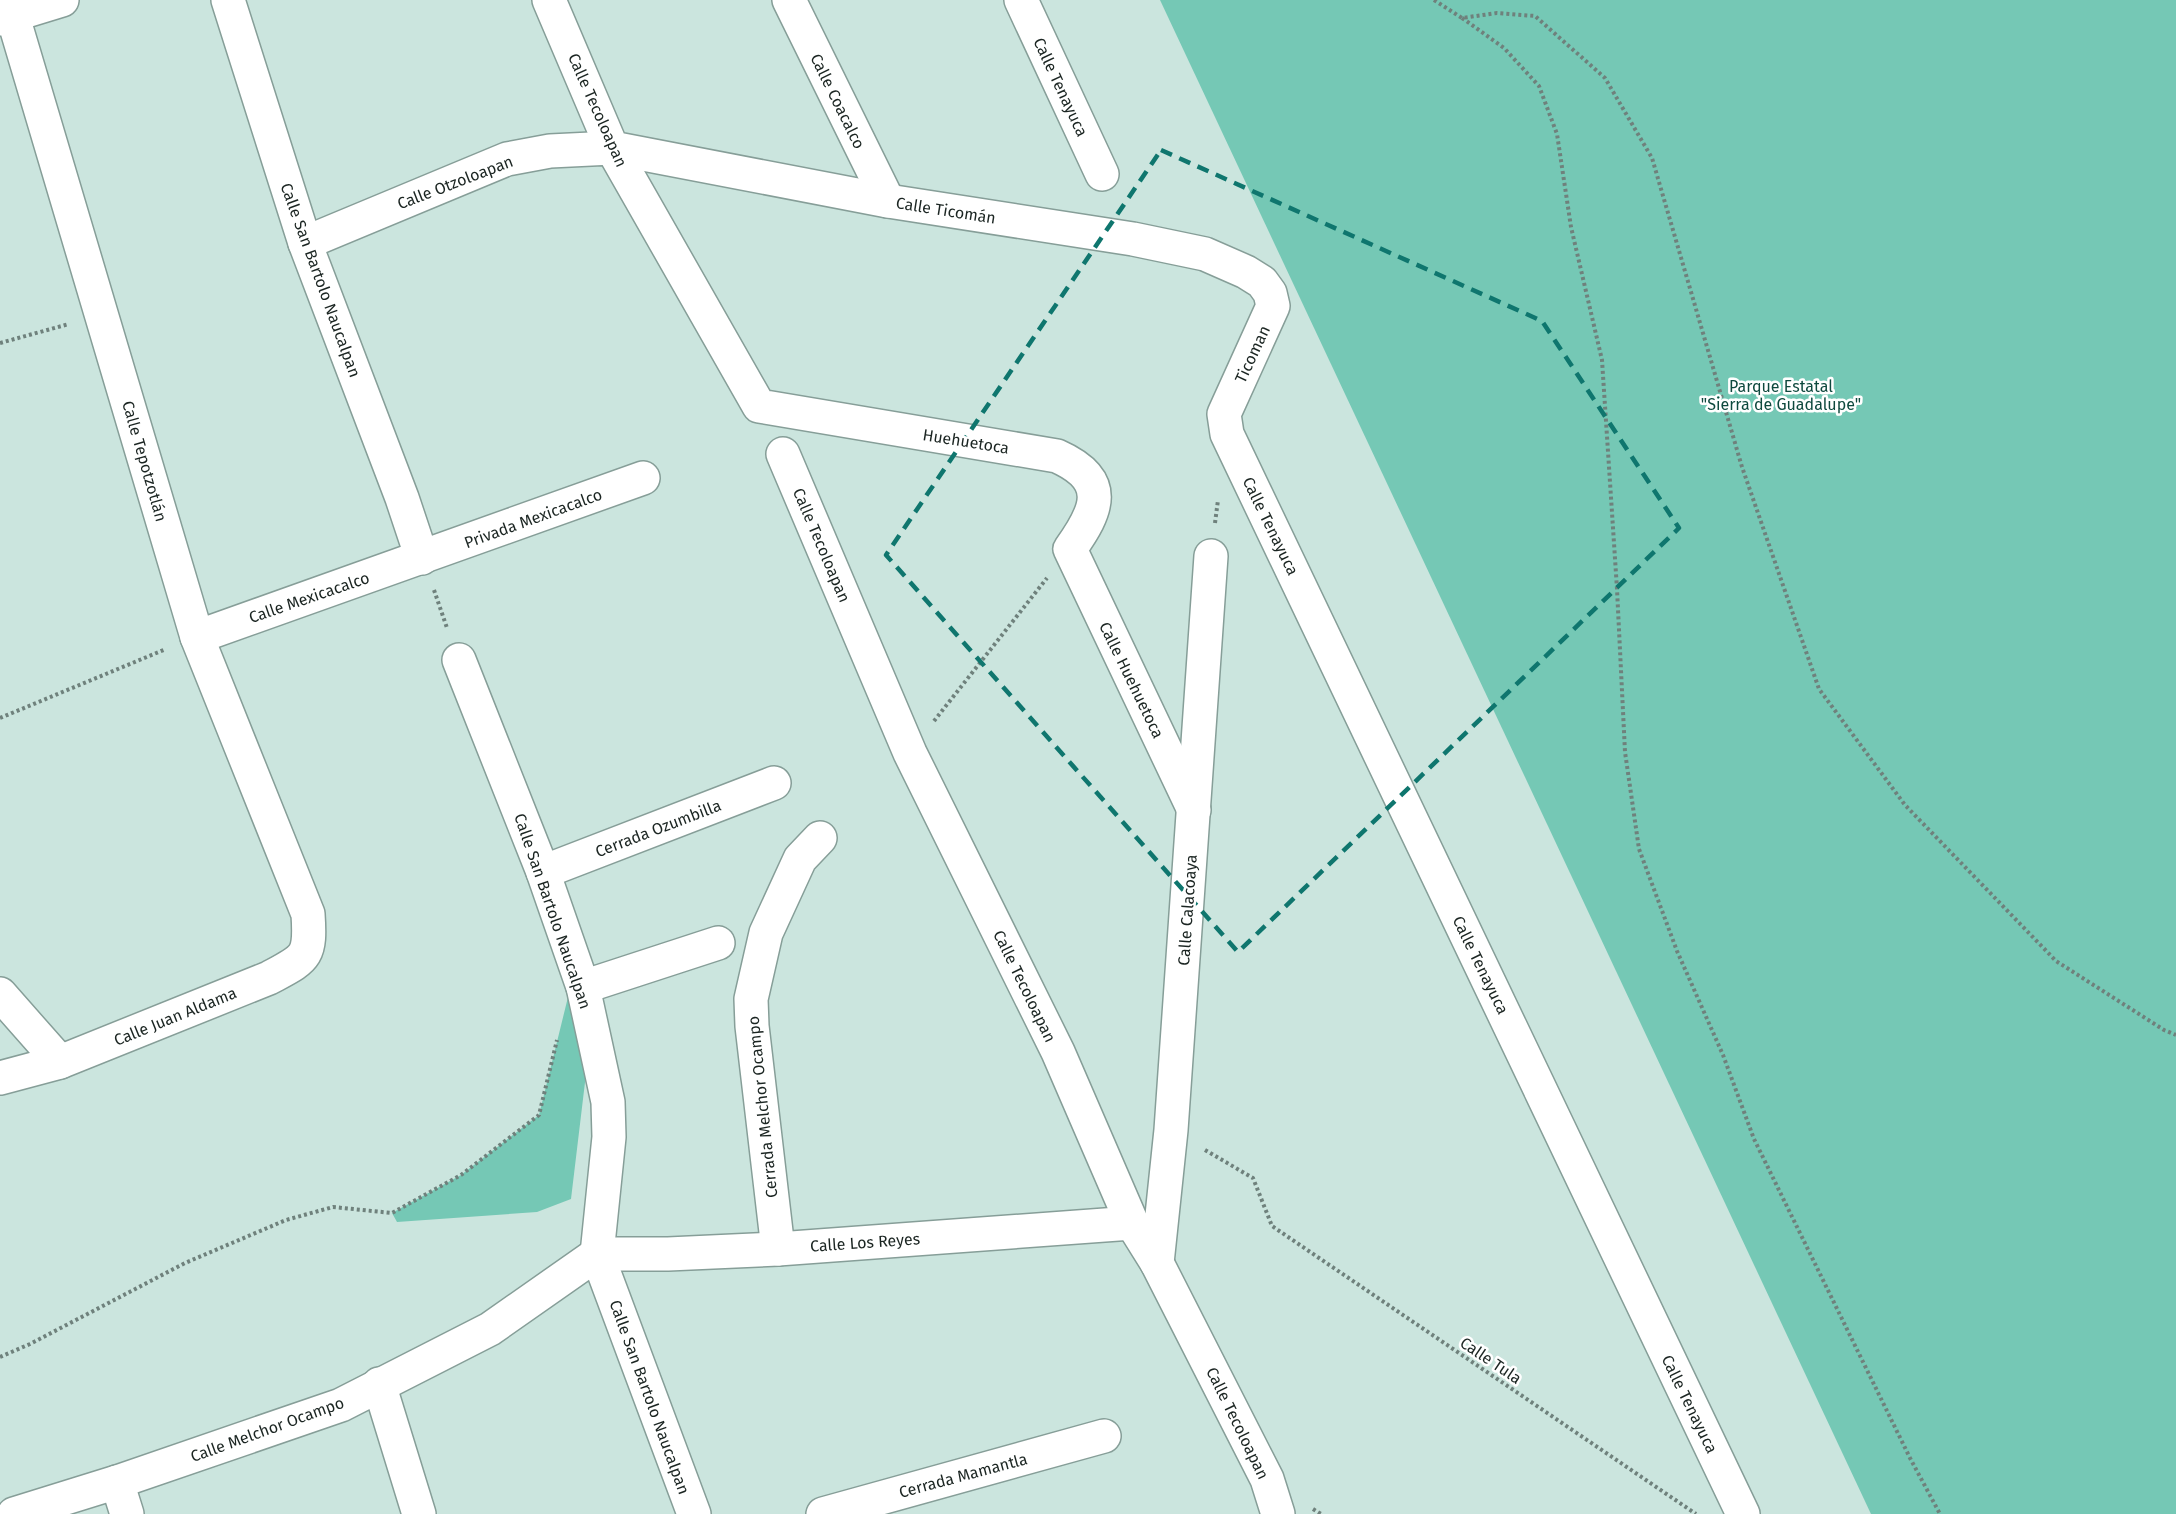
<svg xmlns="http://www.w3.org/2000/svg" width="2176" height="1514" viewBox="0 0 2176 1514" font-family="'Fira Sans',sans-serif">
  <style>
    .green { fill: #75c8b5 }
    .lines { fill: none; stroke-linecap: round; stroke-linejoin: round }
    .street-casing { stroke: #869e98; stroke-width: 36 }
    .secondary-casing { stroke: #869e98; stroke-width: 36 }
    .path { stroke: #6f817c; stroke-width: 4; stroke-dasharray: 3 3; stroke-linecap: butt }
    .street { stroke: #fff; stroke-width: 33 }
    .secondary { stroke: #fff; stroke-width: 33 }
    .marked { fill: none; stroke: #0f766e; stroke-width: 4.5; stroke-dasharray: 12 8; stroke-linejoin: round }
    .labels { text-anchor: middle; stroke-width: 5; stroke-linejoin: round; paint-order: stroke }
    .street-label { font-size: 16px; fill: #1b2522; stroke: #fff }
    .park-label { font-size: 16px; fill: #0e493e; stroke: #fff }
  </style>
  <rect width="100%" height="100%" fill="#cbe5de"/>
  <g class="green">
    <path d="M1160,0H2176V1514H1871Z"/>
    <path d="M569,993L586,1074L571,1199L537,1212L397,1222L392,1213L461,1175L539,1115Z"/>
  </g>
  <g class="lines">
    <g class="street-casing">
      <g id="street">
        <path d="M228,0L305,243L402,498L422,558"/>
        <path d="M789,0L888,201"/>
        <path d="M1021,0L1102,174"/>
        <path d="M0,19L62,0"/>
        <path d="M305,243L507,159L550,151L612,148L759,406L1057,456C1111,480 1098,510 1070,549L1194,810"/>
        <path d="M783,454L910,753L1058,1052L1132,1223L1157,1263L1267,1479L1278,1514"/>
        <path d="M197,637L643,478"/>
        <path d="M459,660L543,872L583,987L608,1102L609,1137L597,1254L694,1514"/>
        <path d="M543,872L774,783"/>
        <path d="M583,987L718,943"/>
        <path d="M0,994L60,1062"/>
        <path d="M0,1078L60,1062L269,978C306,958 311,958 308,914L197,637L8,0"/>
        <path d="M778,1249L752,1026L751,999L766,933L800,859L820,838"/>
        <path d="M1157,1263L1171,1130L1211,556"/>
        <path d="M379,1384L419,1514"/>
        <path d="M117,1482L127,1514"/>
        <path d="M14,1514L117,1482L341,1405L490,1329L597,1254H668L778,1249L1132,1223"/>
        <path d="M823,1514L1104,1436"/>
      </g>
    </g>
    <g class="secondary-casing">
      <path id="secondary" d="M549,0L612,148L888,201L1133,239L1205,254L1246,272L1262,282L1270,293L1273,306L1224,414L1227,434L1743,1514"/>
    </g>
    <g class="path">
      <path d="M1434,0L1462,18L1497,13L1535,16L1605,78L1652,158L1742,467L1819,689L1905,805L2056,961L2164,1030L2176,1035"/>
      <path d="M1462,18L1504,48L1539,86L1557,134L1571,227L1602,360L1617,589L1625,752L1639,849L1677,951L1723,1055L1754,1139L1910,1458L1940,1514"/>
      <path d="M0,343L69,324"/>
      <path d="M1215,523L1218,500"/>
      <path d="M434,590L447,628"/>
      <path d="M0,718L166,649"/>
      <path d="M934,721L1047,578"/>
      <path d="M1205,1150L1253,1178L1272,1226L1696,1514"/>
      <path d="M0,1357L30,1344L185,1263L286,1220L333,1207L392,1213L461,1175L539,1115L557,1040"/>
      <path d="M1313,1509L1321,1514"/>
    </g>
    <use href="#street" class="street"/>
    <use href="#secondary" class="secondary"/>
  </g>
  <path class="marked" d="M1161,150L1542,321L1679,528L1238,952L886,555Z"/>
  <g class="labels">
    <g class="street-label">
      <text transform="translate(1061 87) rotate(65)" y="6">Calle Tenayuca</text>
      <text transform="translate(838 101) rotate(64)" y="6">Calle Coacalco</text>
      <text transform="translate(598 110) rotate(66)" y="6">Calle Tecoloapan</text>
      <text transform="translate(455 182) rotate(-21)" y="6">Calle Otzoloapan</text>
      <text transform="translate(946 210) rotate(9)" y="6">Calle Ticomán</text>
      <text transform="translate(321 280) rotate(70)" y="6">Calle San Bartolo Naucalpan</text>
      <text transform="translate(1252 354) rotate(-65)" y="6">Ticoman</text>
      <text transform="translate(966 441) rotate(9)" y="6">Huehuetoca</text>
      <text transform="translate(145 461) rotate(74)" y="6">Calle Tepotzotlán</text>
      <text transform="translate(533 518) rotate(-20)" y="6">Privada Mexicacalco</text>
      <text transform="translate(1271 526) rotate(64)" y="6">Calle Tenayuca</text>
      <text transform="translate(822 545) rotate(67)" y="6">Calle Tecoloapan</text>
      <text transform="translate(309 597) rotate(-19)" y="6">Calle Mexicacalco</text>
      <text transform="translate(1132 680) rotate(64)" y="6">Calle Huehuetoca</text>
      <text transform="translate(658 828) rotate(-21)" y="6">Cerrada Ozumbilla</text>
      <text transform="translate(1187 910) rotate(-86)" y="6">Calle Calacoaya</text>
      <text transform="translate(553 911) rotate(71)" y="6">Calle San Bartolo Naucalpan</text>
      <text transform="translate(1481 965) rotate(64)" y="6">Calle Tenayuca</text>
      <text transform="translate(1025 986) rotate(64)" y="6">Calle Tecoloapan</text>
      <text transform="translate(175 1016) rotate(-22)" y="6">Calle Juan Aldama</text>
      <text transform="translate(762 1107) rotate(-96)" y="6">Cerrada Melchor Ocampo</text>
      <text transform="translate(865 1242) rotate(-4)" y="6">Calle Los Reyes</text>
      <text transform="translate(1491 1360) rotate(34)" y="6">Calle Tula</text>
      <text transform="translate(650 1397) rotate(70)" y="6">Calle San Bartolo Naucalpan</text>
      <text transform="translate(1690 1404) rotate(64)" y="6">Calle Tenayuca</text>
      <text transform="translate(1238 1423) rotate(64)" y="6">Calle Tecoloapan</text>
      <text transform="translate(267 1429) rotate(-20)" y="6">Calle Melchor Ocampo</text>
      <text transform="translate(963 1475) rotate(-15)" y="6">Cerrada Mamantla</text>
    </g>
    <g class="park-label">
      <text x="1781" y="392">Parque Estatal<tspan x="1781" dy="18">"Sierra de Guadalupe"</tspan></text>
    </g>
  </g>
</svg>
